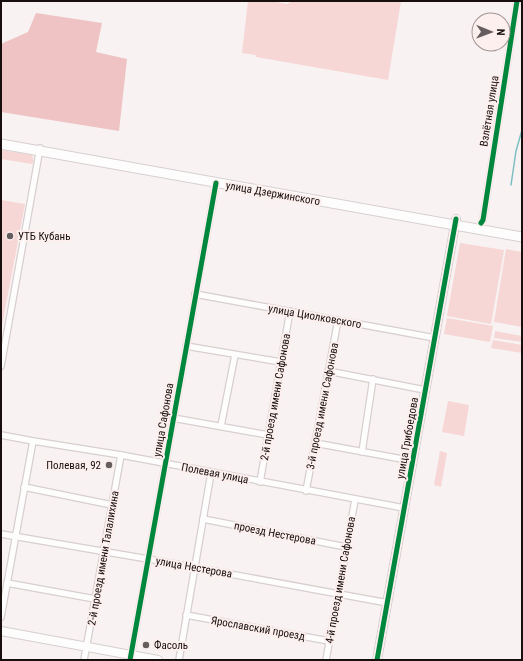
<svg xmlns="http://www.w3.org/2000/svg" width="523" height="661" viewBox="0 0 523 661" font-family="'Roboto Condensed',sans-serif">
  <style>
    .green { fill: #f7d6d6 }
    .forest { fill: #efc3c4 }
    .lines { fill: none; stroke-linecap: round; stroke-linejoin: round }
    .stream { stroke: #7ec0c2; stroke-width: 1.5 }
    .street-casing { stroke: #d8cfcf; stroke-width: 8 }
    .secondary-casing { stroke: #d8cfcf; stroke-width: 10 }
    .primary-casing { stroke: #d8cfcf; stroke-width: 11 }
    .street { stroke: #fefdfd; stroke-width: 5.5 }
    .secondary { stroke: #fefdfd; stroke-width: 8 }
    .primary { stroke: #fefdfd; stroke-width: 9 }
    .cycleway-casing { stroke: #fcefee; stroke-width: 8 }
    .cycleway { stroke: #00873e; stroke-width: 5 }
    .poi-dot { fill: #665e5e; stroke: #fcefee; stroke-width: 1.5 }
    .labels { text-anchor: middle; stroke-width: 4; stroke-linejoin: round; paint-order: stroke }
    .street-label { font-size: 11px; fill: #180e0e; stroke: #fcefee }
    .poi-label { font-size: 11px; fill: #180e0e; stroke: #fcefee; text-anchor: start }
  </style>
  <rect width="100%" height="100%" fill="#f8f2f2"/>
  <g class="green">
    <path d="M248,1H271L287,4L293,1H401L388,80L256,57V55L242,53Z"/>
    <path d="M1,150L32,155L34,162L32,164L1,159Z"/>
    <path d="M1,200L25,204L1,331Z"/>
    <path d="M460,243L504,250L491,324L447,316Z"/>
    <path d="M506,249L522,252V327L494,322Z"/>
    <path d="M447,318L493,326L490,342L444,334Z"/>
    <path d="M495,331L522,336V342L494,338Z"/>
    <path d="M493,340L522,345V353L491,348Z"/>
    <path d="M448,401L469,405L464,436L442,432Z"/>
    <path d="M440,451L447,453L441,487L434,485Z"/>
  </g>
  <path class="forest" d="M36,13L102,23L96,52L127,59L119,131L1,112V44L28,32Z"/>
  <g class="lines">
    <path class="stream" d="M511,185L516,151L522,130"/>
    <g class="street-casing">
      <g id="street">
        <path d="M481,223L483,220L517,1"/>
        <path d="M195,294L435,338"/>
        <path d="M186,346L281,362"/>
        <path d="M1,366L40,148"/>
        <path d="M328,371L425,390"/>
        <path d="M173,418L268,435"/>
        <path d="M221,426L235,355"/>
        <path d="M1,435L33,441L121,455L404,508"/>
        <path d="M315,443L413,461"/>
        <path d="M362,452L373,379"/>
        <path d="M260,482L290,311"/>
        <path d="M24,487L112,505"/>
        <path d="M306,491L338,320"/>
        <path d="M203,519L346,547"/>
        <path d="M1,534L148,559L388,603"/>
        <path d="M7,583L95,599"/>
        <path d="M186,615L329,641"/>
        <path d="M1,617L33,441"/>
        <path d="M84,660L121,455"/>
        <path d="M130,660L216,183"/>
        <path d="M179,660L211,473"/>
        <path d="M326,660L355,500"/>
      </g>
    </g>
    <g class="secondary-casing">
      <g id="secondary">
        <path d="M1,631L158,660"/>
        <path d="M377,660L456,219"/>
      </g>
    </g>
    <g class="primary-casing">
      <path id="primary" d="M1,144L522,237"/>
    </g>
    <use href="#street" class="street"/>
    <use href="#secondary" class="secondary"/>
    <use href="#primary" class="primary"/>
    <g class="cycleway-casing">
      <g id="cycleway">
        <path d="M481,223L483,220L517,1"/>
        <path d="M130,660L216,183"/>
        <path d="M377,660L456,219"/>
      </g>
    </g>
    <use href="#cycleway" class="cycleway"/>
  </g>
  <g class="poi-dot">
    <circle cx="10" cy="236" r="4"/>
    <circle cx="109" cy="465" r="4"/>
    <circle cx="146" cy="645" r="4"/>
  </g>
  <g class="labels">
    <g class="street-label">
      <text transform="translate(489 111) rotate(-81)" y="4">Взлётная улица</text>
      <text transform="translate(273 193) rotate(10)" y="4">улица Дзержинского</text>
      <text transform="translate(315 316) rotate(10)" y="4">улица Циолковского</text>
      <text transform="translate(275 397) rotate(-80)" y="4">2-й проезд имени Сафонова</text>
      <text transform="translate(322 406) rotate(-79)" y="4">3-й проезд имени Сафонова</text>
      <text transform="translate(163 420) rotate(-80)" y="4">улица Сафонова</text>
      <text transform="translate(407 438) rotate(-80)" y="4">улица Грибоедова</text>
      <text transform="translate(215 473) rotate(11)" y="4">Полевая улица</text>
      <text transform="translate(275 533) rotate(11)" y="4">проезд Нестерова</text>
      <text transform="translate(103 558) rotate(-80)" y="4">2-й проезд имени Талалихина</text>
      <text transform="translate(194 567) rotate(10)" y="4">улица Нестерова</text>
      <text transform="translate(340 580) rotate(-80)" y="4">4-й проезд имени Сафонова</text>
      <text transform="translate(258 628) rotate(10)" y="4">Ярославский проезд</text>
    </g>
    <g class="poi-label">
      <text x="18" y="240">УТБ Кубань</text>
      <text x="101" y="469" text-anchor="end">Полевая, 92</text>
      <text x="154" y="649">Фасоль</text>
    </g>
  </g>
  <rect width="523" height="661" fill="none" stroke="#180e0e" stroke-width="4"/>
  <g transform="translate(491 32) rotate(91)"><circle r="19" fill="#fcefee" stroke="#a19594"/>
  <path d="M0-3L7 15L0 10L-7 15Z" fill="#665e5e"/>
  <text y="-6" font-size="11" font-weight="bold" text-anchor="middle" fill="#180e0e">N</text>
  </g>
</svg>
